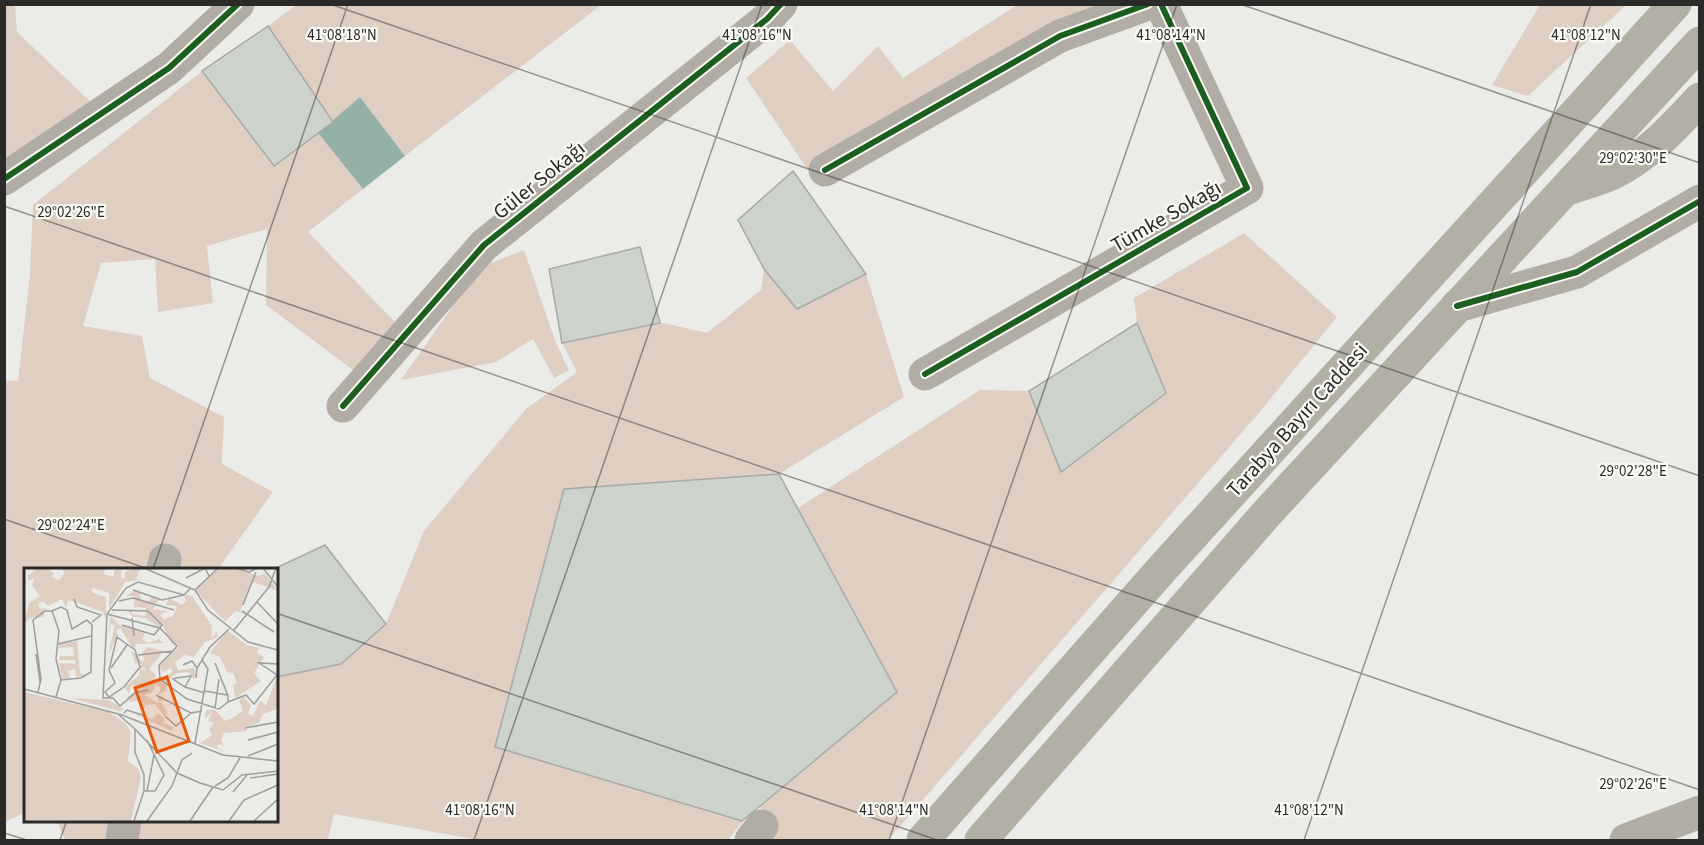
<svg xmlns="http://www.w3.org/2000/svg" width="1704" height="845" viewBox="0 0 1704 845" font-family="'Source Sans 3',sans-serif">
  <style>
    .forest { fill: #dfcec2 }
    .water { fill: #95b0a7 }
    .building { fill: #cdd2cb; stroke: #a8a9a7; stroke-width: 1.5 }
    .lines { fill: none; stroke-linecap: round; stroke-linejoin: round }
    .minor { stroke: #b1ada4; stroke-width: 33 }
    .major { stroke: #b2afa4; stroke-width: 33 }
    .cycleway-casing { stroke: #f9faf4; stroke-width: 10 }
    .cycleway { stroke: #1b5e20; stroke-width: 6 }
    .ticks { fill: none; stroke: #2a2a28; stroke-width: 1.5; stroke-opacity: 0.45 }
    .labels { text-anchor: middle; stroke-width: 4.5; stroke-linejoin: round; paint-order: stroke }
    .street-label { font-size: 21px; fill: #2a2a28; stroke: #f9faf4 }
    .inset-road { fill: none; stroke: #9e9e9b; stroke-width: 1.5 }
    .view { fill: #e8590c; fill-opacity: 0.15; stroke: #e8590c; stroke-width: 3 }
    .inset-edge { fill: none; stroke: #2a2a28; stroke-width: 3 }
    .ticks-label { font-size: 15px; text-anchor: middle; fill: #2a2a28; stroke: #f9faf4; stroke-width: 4.5; stroke-linejoin: round; paint-order: stroke }
  </style>
  <rect width="100%" height="100%" fill="#ebece8"/>
  <g class="forest">
    <path d="M5,5H15L17,32L94,105L5,165Z"/>
    <path d="M296,5H601L405,156L360,97L333,122L268,26Z"/>
    <path d="M1017,5H1116L1063,24L808,170L746,78L790,40L833,91L878,46L903,78Z"/>
    <path d="M1540,5H1626L1528,96L1492,85Z"/>
    <path d="M202,71L273,166L318,133L363,189L308,232L395,322L353,370L266,305L267,229L207,246L213,303L158,312L155,259L101,263L83,326L142,336L150,378L224,417L222,464L273,492L218,569H26L25,812L5,822L4,380L18,381L30,274L33,205Z"/>
    <path d="M1244,233L1337,317L1258,414L888,840H765L775,828L760,807L897,692L798,508L980,390L1029,391L1061,472L1165,393L1137,323L1134,298Z"/>
    <path d="M524,250L556,343L569,370L554,378L533,339L496,362L401,380L480,267Z"/>
    <path d="M764,269L797,309L866,274L904,397L779,474L564,489L495,747L743,821L728,840H479L334,814L328,840H65L57,820H276V677L341,664L386,624L424,531L526,409L577,372L562,343L663,323L707,333L761,290Z"/>
  </g>
  <path class="water" d="M360,97L405,156L363,189L318,133Z"/>
  <g class="building">
    <path d="M268,26L333,122L274,166L202,71Z"/>
    <path d="M793,171L866,274L797,309L764,269L738,220Z"/>
    <path d="M640,247L660,323L562,343L549,269Z"/>
    <path d="M1137,323L1166,393L1061,472L1029,391Z"/>
    <path d="M779,474L897,692L742,821L495,747L564,489Z"/>
    <path d="M325,545L386,624L341,664L276,677V568Z"/>
  </g>
  <g class="lines">
    <g class="minor">
      <path d="M825,170L1060,36L1148,4"/>
      <path d="M4,179L169,68L238,4"/>
      <path d="M1457,306L1577,272L1700,201"/>
      <path d="M925,374L1247,188L1161,4"/>
      <path d="M343,406L484,245L767,19L781,4"/>
      <path d="M163,569L165,560"/>
      <path d="M122,840L125,820"/>
      <path d="M751,840L762,826"/>
      <path d="M1626,840L1700,812"/>
    </g>
    <g class="major">
      <path d="M1567,189C1582,184 1597,180 1611,174C1647,157 1674,127 1700,99"/>
      <path d="M923,840L1162,569L1675,4"/>
      <path d="M981,840L1268,512L1700,43"/>
    </g>
    <g class="cycleway-casing">
      <g id="cycleway">
        <path d="M825,170L1060,36L1148,4"/>
        <path d="M4,179L169,68L238,4"/>
        <path d="M1457,306L1577,272L1700,201"/>
        <path d="M925,374L1247,188L1161,4"/>
        <path d="M343,406L484,245L767,19L781,4"/>
      </g>
    </g>
    <use href="#cycleway" class="cycleway"/>
  </g>
  <path class="ticks" d="M330,4L1700,476M1240,4L1700,163M4,206L1700,790M4,519L148,569M153,569L348,4M276,613L937,840M4,833L27,840M60,840L67,820M474,840L762,4M889,840L1177,4M1304,840L1591,4"/>
  <g class="labels">
    <g class="street-label">
      <text transform="translate(539 180) rotate(-39)" y="7">Güler Sokağı</text>
      <text transform="translate(1166 216) rotate(-30)" y="7">Tümke Sokağı</text>
      <text transform="translate(1297 420) rotate(-48)" y="7">Tarabya Bayırı Caddesi</text>
    </g>
  </g>
  <g transform="translate(24 568)">
    <rect width="254" height="254" fill="#ebece8"/>
    <path d="M9,0H24L30,6L28,9L35,12L41,4L36,0H81L80,6L89,9L91,1L97,0V10L101,11V4L110,0L116,1L112,11H120L101,14L85,41V25L68,20L69,25L82,29V52L79,44L54,35L44,32L42,40L38,31L24,38L19,33L14,36L16,41L22,40L19,49L6,50L0,56L5,35L16,28L8,18L10,10L4,13V7L12,2ZM194,0H212L235,8L241,5L254,23L229,14L216,43L222,46L212,43L201,53L171,22ZM111,22L116,24L117,32L125,33L128,28L136,30L129,41L144,43L136,47L140,51L149,48L153,38L142,37L145,30L158,37L162,33L160,27L168,28L188,58L187,69L191,67L192,61L194,69L181,74L170,89L161,87L151,94L154,102L170,100L172,107L169,111L164,104L154,105L140,114L136,111L149,104L147,100L139,104L135,98L155,79L147,75L139,58L136,60L121,50L109,49L103,42L86,46L108,41V46L121,48L122,40L110,39L111,28H102ZM87,48L96,57L122,64L118,71L124,75L135,71L139,75L112,76L110,82L96,60L92,63L94,67L84,88L91,57L87,56L83,70ZM203,62L223,77L236,80L253,76L234,81L233,85L240,89L230,105L237,113L211,130L209,117L213,115L209,105L203,104L196,89L186,85ZM53,73L56,105L62,108L52,109L51,101L44,103L46,110L38,111L35,95L52,96L51,92H35L36,88H50L49,79L35,80V76ZM123,79L140,83L125,101L132,107L129,114L136,113L143,117L142,123L133,127L137,121L132,116L128,125L120,127L135,135L134,129L140,132L137,134L144,145L140,148L131,136L121,137L119,146L116,132L106,134L103,129L113,121L108,116L105,126L101,119L115,107L116,101L122,102L119,99L115,101L118,96L111,95L107,82L119,94L121,89L116,88ZM253,109V141L239,146L235,155L222,159L223,163L200,165L197,172L200,178L196,176L192,179L201,184L176,175L188,167L185,161L190,155L184,153L188,144L181,151L182,142H191L201,153L208,150L219,143L215,133L219,128L227,137L224,146L229,148L236,133L242,137ZM0,124L85,144L102,156L107,165L104,193L114,200L117,209L107,253H0ZM46,130L84,132L100,141L96,143ZM103,143L128,151L134,145L141,151L139,155L150,159L148,163Z" fill="#dfcec2"/>
    <path class="inset-road" d="M120,0L171,22L184,42L224,74L254,82M212,0L225,4L234,0M239,0L254,19M162,10L181,0L185,8M109,22L138,32L160,27M171,22L194,0M50,31L53,39L77,47L68,54M95,33L109,30L150,42M233,34L254,56M219,37L232,4M88,42L124,43L138,57L130,67L98,57M218,43L250,64M83,46L136,60L153,78L149,83L114,87M108,50L110,68M210,62L245,19L252,0M93,69L111,82L116,99L100,119L85,129L81,124L91,115L85,102ZM34,76L67,68M149,83L135,97L136,111L163,131L195,141L204,134V128L191,95M12,86L16,114M159,97L168,93L173,100M87,100L103,77M167,108L161,119L149,111L152,110ZM172,110L173,100L186,79L205,61M161,119L181,125M0,121L98,147L199,187L254,193M124,122L111,125L96,138L89,130H79L83,46L102,20L114,14L160,27L167,20M181,123L203,127M14,124L17,111L9,52L21,43H28M132,127L167,145L178,143M32,129L37,112L32,91L35,63L28,43L37,39L43,42L48,61L63,52L68,57L67,104L57,110L37,112M204,134L222,127L230,136L253,107L235,95L254,96M191,140L195,111M100,145L103,142L122,148M95,147L111,161V184L120,207V223L110,253M141,148L152,158L167,145M221,160L254,154M111,161L153,205L176,215L199,222L218,207L254,203M224,172L254,164M171,175L184,101L178,92M224,188L254,176M226,210L254,206M191,218L204,210L216,190M120,223H131L140,207L123,172M123,223L130,187M209,224L223,207M123,253L148,218L158,192L168,185M166,253L189,219M205,253L220,232L254,217M230,253L254,231"/>
    <path class="view" d="M143,109L165,173L133,184L111,120Z"/>
    <rect width="254" height="254" class="inset-edge"/>
  </g>
  <g class="ticks-label">
    <text x="1586" y="40">41°08'12"N</text>
    <text x="342" y="40">41°08'18"N</text>
    <text x="757" y="40">41°08'16"N</text>
    <text x="1171" y="40">41°08'14"N</text>
    <text x="1633" y="163">29°02'30"E</text>
    <text x="71" y="217">29°02'26"E</text>
    <text x="1633" y="476">29°02'28"E</text>
    <text x="71" y="530">29°02'24"E</text>
    <text x="1633" y="789">29°02'26"E</text>
    <text x="480" y="815">41°08'16"N</text>
    <text x="894" y="815">41°08'14"N</text>
    <text x="1309" y="815">41°08'12"N</text>
  </g>
  <rect width="1704" height="845" fill="none" stroke="#2a2a28" stroke-width="12"/>
</svg>
